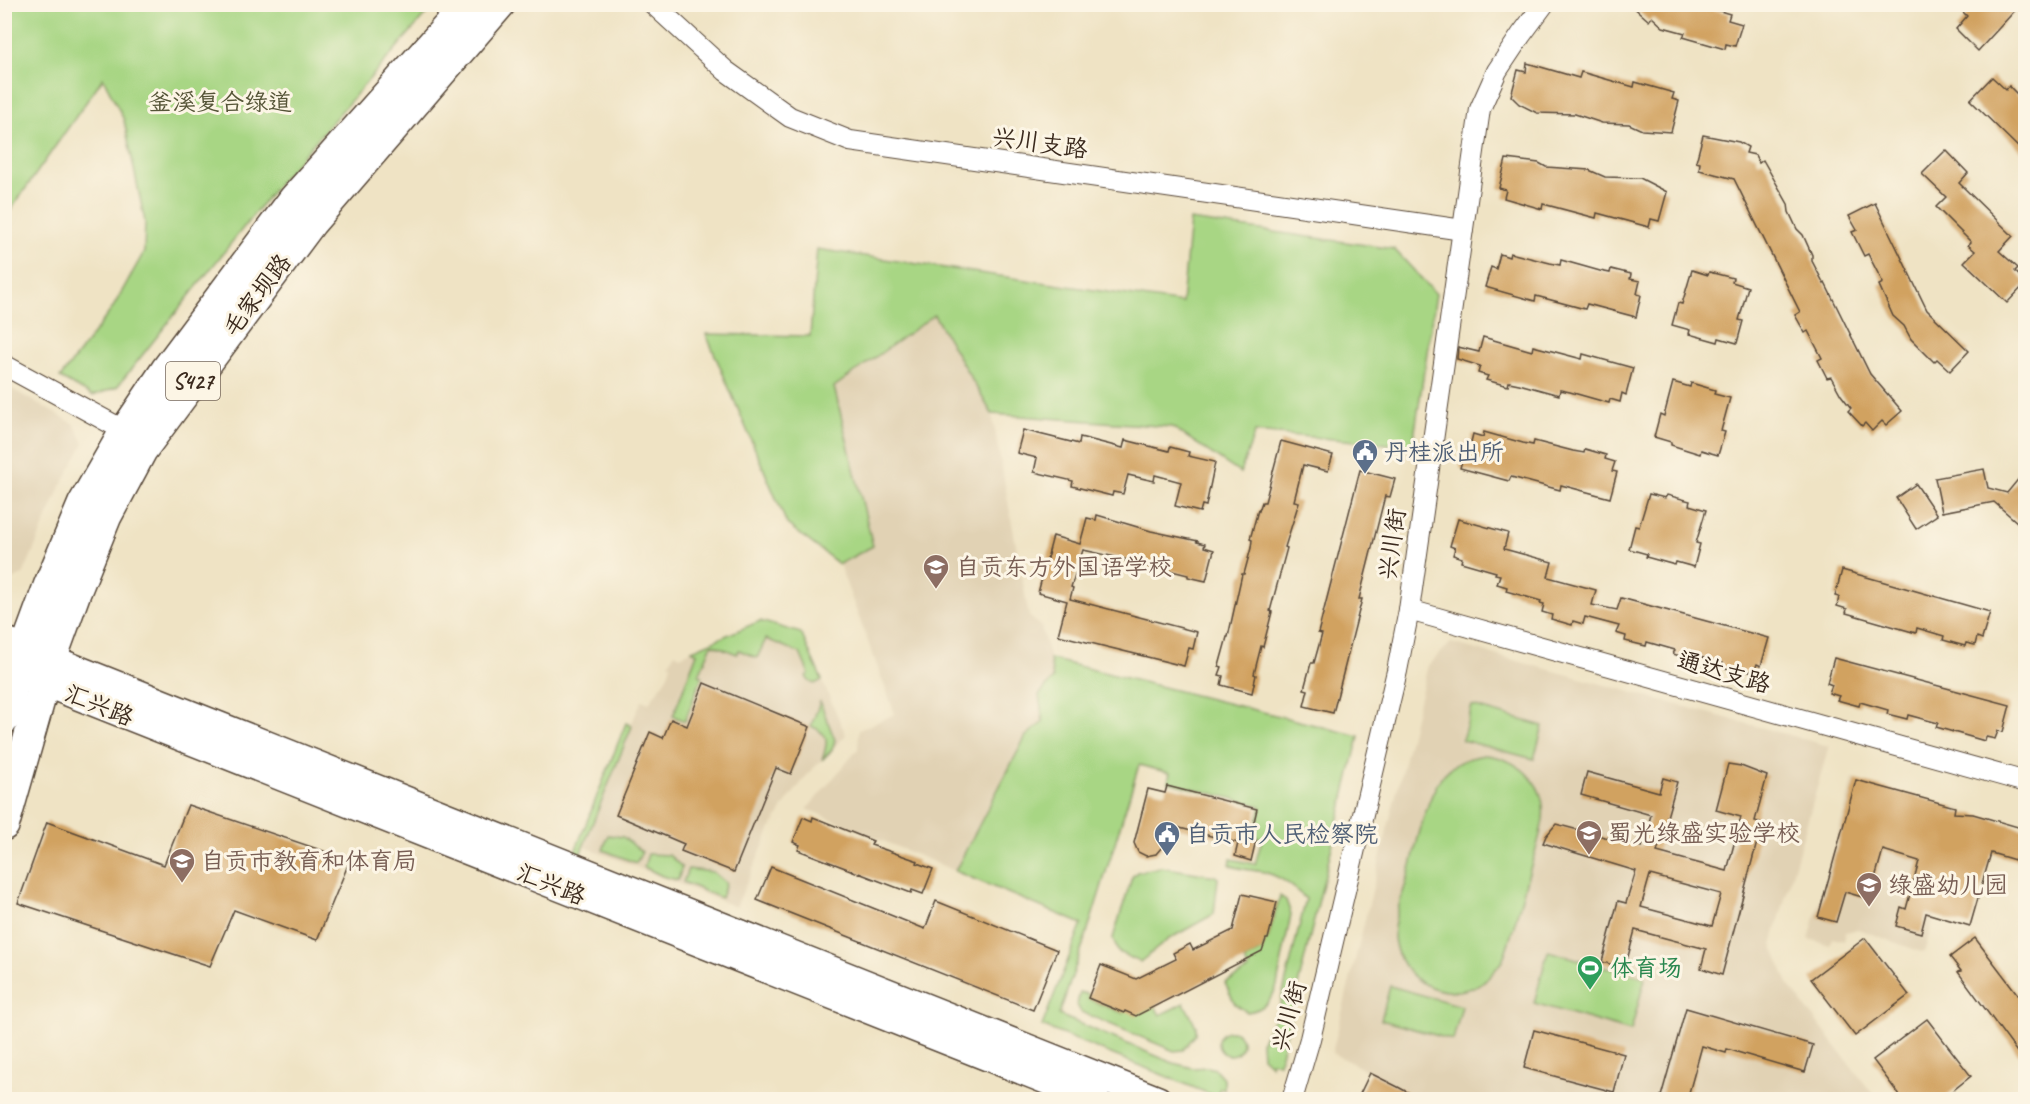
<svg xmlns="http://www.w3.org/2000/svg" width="2030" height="1104" viewBox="0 0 2030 1104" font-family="Caveat,'LXGW WenKai TC',sans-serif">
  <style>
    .built { fill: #e1d2b4 }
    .green { fill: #a8d684; stroke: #728051; stroke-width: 1.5 }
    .building { fill: #d1a260; fill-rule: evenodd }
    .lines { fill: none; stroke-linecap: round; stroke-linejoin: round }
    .street-casing { stroke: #564637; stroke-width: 22 }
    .secondary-casing { stroke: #564637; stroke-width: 30 }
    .primary-casing { stroke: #564637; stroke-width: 33 }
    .street { stroke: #fff; stroke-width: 20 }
    .secondary { stroke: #fff; stroke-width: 27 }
    .primary { stroke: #fff; stroke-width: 30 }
    .labels { text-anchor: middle; stroke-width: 6; stroke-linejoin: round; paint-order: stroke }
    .shield { fill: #fcf5e5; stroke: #75675a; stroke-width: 1.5 }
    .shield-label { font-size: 22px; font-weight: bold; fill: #3b2a1e }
    .park-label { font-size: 24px; fill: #565538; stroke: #fcf5e5 }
    .street-label { font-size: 24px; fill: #3b2a1e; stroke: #fcf5e5 }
    .service-label { font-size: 24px; fill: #4e5e75; stroke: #fcf5e5; text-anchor: start }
    .education-label { font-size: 24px; fill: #785e54; stroke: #fcf5e5; text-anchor: start }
    .leisure-label { font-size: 24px; fill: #27864d; stroke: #fcf5e5; text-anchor: start }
  </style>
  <rect width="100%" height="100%" fill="#fcf5e5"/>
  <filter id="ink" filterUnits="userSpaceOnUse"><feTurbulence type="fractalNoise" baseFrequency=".0167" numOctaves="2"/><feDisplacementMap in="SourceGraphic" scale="12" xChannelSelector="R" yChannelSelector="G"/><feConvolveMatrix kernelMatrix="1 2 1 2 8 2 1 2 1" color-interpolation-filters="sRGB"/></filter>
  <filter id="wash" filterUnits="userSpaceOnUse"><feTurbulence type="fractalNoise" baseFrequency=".008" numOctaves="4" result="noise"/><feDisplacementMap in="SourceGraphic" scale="24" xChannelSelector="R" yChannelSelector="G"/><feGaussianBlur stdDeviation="1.35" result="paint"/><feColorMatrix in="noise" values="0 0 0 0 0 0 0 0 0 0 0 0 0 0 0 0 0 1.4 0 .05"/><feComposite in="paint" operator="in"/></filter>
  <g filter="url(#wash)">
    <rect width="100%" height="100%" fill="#efe3c4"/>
    <g class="built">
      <path d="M934,315L992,414L1029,616L1041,627L1050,659L1053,679L1040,695L1043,722L1026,736L955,871L807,809L858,749L859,730L895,714L839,564L873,546L834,387Z"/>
      <path d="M5,385L74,424L84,443L59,490L23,575L5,583Z"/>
      <path d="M760,621L801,633L846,735L808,774L786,803L771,828L736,907L578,844L642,700L649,703L667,677L671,665L669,663L675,653L680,656Z"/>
      <path d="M1451,643L1829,746L1772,944L1789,986L1876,1098L1422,1099L1332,1053L1428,665Z"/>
      <path d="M1853,779L1964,810L1924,953L1858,929L1846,932L1844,941L1832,938L1830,945L1809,939Z"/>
    </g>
    <g class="green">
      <path d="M5,4H434V5L278,184L117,387L93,396L60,378L112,309L144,252L145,222L124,120L103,78L5,218Z"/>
      <path d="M1190,220L1394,249L1436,294L1412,450L1389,444L1255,432L1240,473L1172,427L992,414L934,315L834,387L873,546L839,564L787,524L706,334L810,336L817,249L1182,303Z"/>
      <path d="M760,621L801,633L822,680L815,684L808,680L806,676L809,674L800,653L766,639L757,658L739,650L737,654L712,644L699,675L702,676L685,721L673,716L697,653L692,650Z"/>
      <path d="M1050,659L1359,736L1279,1063L1272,1061L1271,1065L1262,1057L1261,1042L1278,1013L1306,899C1296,888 1281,877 1267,873C1254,869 1242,871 1230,865L1231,859L1255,864L1262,839L1254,836L1261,806L1168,782L1170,773L1139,765L1089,927L1059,1015L1173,1063L1193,1068L1208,1067L1215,1069L1224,1079V1089L1220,1088L1217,1097L1042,1026L1082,924L955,871L1026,736L1043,722L1039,695L1053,679Z"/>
      <path d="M820,702L835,740L832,750L822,760C828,743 830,734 811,726Z"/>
      <path d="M1472,706L1543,726L1534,759L1462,740Z"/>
      <path d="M626,723L632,726L579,857L574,854Z"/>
      <path d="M1484,755C1517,758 1547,782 1543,819C1540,841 1531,864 1525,886C1518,911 1512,937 1502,961C1495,971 1487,981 1476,986C1442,1002 1402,980 1395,944C1394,940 1394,935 1394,930C1395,913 1403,894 1408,877C1415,851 1426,798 1441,778C1452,763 1467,758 1484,755Z"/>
      <path d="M608,835L623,837L642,852L636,863L603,850Z"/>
      <path d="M648,854L669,855L682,867L678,880L662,876L644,867Z"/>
      <path d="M1161,867L1215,876L1218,878L1214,914L1169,939L1140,962L1118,952L1113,938L1132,877L1137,872Z"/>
      <path d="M688,869L713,872L726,883L721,898L683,882Z"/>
      <path d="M1280,896L1286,900L1291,914L1277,985C1272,1000 1264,1010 1247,1012L1235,1004L1225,983L1249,970L1244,960L1262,951L1266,939H1268Z"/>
      <path d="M1548,951L1645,978L1631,1031L1534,1003Z"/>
      <path d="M1390,986L1462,1006L1453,1040L1381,1020Z"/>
      <path d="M1080,992L1089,995L1088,999L1123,1013L1125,1011L1155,1006L1160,1015L1184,1003L1196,1026V1034L1183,1050L1174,1051L1081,1012L1077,1005Z"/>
      <circle cx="1230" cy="1043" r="12"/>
    </g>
    <g id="blocks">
      <g class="building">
        <path d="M1630,4H1696L1730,14L1728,20L1742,24L1735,46L1726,44L1725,49L1683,37L1685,33L1663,27L1652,17L1649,21Z"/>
        <path d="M1969,4H2021L1978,51L1956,29L1967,16L1962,11Z"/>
        <path d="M1527,63L1579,78L1581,72L1634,87L1635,82L1674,93L1672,99L1679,101L1671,132L1642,130L1629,124L1602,123L1575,114L1537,113L1519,104L1511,96L1518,70L1526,72Z"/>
        <path d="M1992,77L2006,90L2009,86L2025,102V154L1970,100Z"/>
        <path d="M1703,135L1739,142L1748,147L1746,153L1755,155L1759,163L1763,160L1788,204L1789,212L1797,229L1803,235L1812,255V261L1824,284L1825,283L1870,374L1902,411L1886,425L1882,421L1872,431L1865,423L1862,426L1848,411L1851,408L1841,395L1831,377L1827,378L1818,360L1822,358L1808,331L1805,333L1795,315L1800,312L1734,179L1699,170L1700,163L1696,162Z"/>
        <path d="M1946,150L1968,173L1959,183L2013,236L1999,251L2018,268L2015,271L2025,282V284L2007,303L1964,262L1975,251L1968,245L1971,242L1936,207L1946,197L1922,174Z"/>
        <path d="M1506,159L1539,163L1546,167L1589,170L1605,177L1640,178L1667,192L1659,221L1651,219L1649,227L1597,213L1596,218L1543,204L1542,209L1504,198L1506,190L1499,188Z"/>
        <path d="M1875,203L1927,310L1969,351L1950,371L1937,359L1934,362L1911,339L1904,326L1893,316L1879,285L1883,283L1868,254L1864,256L1852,232L1857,230L1849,216Z"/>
        <path d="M1510,253L1550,263L1560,265L1561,260L1600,271L1610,273L1611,269L1631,274L1630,279L1640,281L1637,294L1641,295L1636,317L1587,304L1585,309L1536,296L1535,301L1485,287L1491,267L1496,269L1500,254L1509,257Z"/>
        <path d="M1692,270L1708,275L1709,272L1733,278L1732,282L1748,287L1739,320L1743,321L1737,343L1719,338L1718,342L1689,334L1690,330L1672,325L1678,303L1682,304Z"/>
        <path d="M1483,337L1532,351L1533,346L1582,359L1583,354L1633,368L1626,395L1622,393L1620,402L1610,399L1609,403L1570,392L1560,390L1559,395L1519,384L1509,382L1508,386L1486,380L1488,376L1478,373L1480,366L1457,359L1458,347L1479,352Z"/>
        <path d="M1673,382L1690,387L1691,383L1715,390L1714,394L1730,398L1721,431L1725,432L1718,455L1701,450L1700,454L1671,445V442L1654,437L1660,414L1664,416Z"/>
        <path d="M1023,430L1079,444L1080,437L1123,448L1125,440L1169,451L1170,447L1189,452L1188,456L1215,462L1206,506L1202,505L1200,512L1175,506L1181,482L1155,475L1154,481L1128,475L1123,494L1113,492L1112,496L1072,486L1073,481L1034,472L1037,458L1017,453Z"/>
        <path d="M1484,432L1523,443L1533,445L1534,441L1573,451L1584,453L1585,449L1606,455L1605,459L1615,462L1612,471L1617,472L1610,498L1561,485L1560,490L1511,477L1509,481L1460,468L1467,441L1471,442L1473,434L1483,437Z"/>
        <path d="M1281,441L1333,455L1328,471L1303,465L1294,501L1299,502L1285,547L1287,548L1270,611L1272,612L1263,647L1261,646L1254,674L1256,675L1252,693L1221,685L1223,676L1219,675L1222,667L1219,666L1227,637H1228L1242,574H1244L1251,548L1252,540L1250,539L1258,510L1259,511L1262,502H1265Z"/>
        <path d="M1984,469L1988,488L2007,493L2025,471V529L1994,502L1942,512L1935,478Z"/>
        <path d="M1360,470L1395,479L1390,497L1385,496L1359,599H1362L1333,713L1304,706L1308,690L1304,689L1311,663H1314L1322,634L1318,633Z"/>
        <path d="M1916,484L1937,515L1916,529L1896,498Z"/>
        <path d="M1649,494L1665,498L1667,495L1690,501L1689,505L1706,510L1696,543L1700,544L1694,567L1676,562L1675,565L1646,557L1647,554L1629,549L1635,526L1639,527Z"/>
        <path d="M1097,515L1151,531L1198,541L1197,542L1205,544L1204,547L1214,550L1206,581L1188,577V575L1160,568V570L1125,561V559L1083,550L1071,587L1073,588L1070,599L1197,632L1193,649L1189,648L1184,666L1058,635L1067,601L1038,593L1053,536L1080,544L1087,518L1096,520Z"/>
        <path d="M1458,519L1508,533L1504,549L1552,562L1548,577L1596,590L1592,605L1617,610L1621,598L1769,638L1761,666L1757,664L1754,672L1745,670L1744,673L1722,667L1723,663L1696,656L1695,660L1673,654L1675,650L1647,642L1646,646L1625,641L1626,636L1616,633L1619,626L1585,617L1583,624L1573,621L1572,625L1551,619L1552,615L1542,612L1544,604L1540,603L1541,601L1506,591L1507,587L1497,584L1500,575L1495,574L1496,572L1461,562L1462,558L1453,555L1455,548L1450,546Z"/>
        <path d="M1842,570L1990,612L1982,639L1977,637L1975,645L1966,643L1965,646L1943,640L1944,636L1917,628L1916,633L1846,613L1847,609L1837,606L1839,597L1835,596Z"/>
        <path d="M1834,658L2010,705L2003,732L1998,731L1995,739L1986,737L1985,741L1936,727L1938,723L1908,715L1907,719L1887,714L1888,710L1860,702L1859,706L1837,700L1839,696L1829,693L1832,685L1827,683Z"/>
        <path d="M704,683L810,727L791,774L776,768L734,872L681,851L684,844L616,815L650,732L663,738L671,719L687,726Z"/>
        <path d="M1728,764L1741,766L1767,776L1755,821L1762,823L1722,975L1701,968L1706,949L1635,930L1625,968L1602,962L1618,901L1626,903L1636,871L1543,843L1546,836L1556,824L1642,847L1651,815L1581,795L1587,772L1659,792L1663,778L1677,782L1657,852L1727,871L1741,817L1716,810ZM1650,875L1721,894L1712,926L1641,907Z"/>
        <path d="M1856,780L1955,807L1954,813L1973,814L2025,829V863L1991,853L1970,926L1926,913L1921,933L1896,926L1901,907L1906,909L1919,861L1883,850L1869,899L1845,892L1836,922L1818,917Z"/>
        <path d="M1167,786L1257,809L1250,839L1256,840L1251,861L1235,856L1238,843L1168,825L1162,847L1156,854L1146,856L1138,852L1134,843L1148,789L1165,793Z"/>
        <path d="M188,805L350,860L317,940L234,910L210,966L18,903L47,822L164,865Z"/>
        <path d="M803,817L812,821L813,817L873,841L871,845L918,861L917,863L933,869L923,894L912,890L911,893L798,850L800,845L793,842Z"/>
        <path d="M771,867L925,929L936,901L1057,950L1033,1010L757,900Z"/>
        <path d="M1242,894L1277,902L1268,939H1266L1262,951L1136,1016L1125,1011L1124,1013L1088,998L1101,965L1136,979L1176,959L1173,953L1190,944L1193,950L1233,930Z"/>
        <path d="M1865,938L1909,995L1855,1036L1811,979Z"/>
        <path d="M1975,938L2025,1004V1063L1958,972L1961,971L1950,957Z"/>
        <path d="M1686,1008L1813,1045L1805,1072L1727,1049L1726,1053L1702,1046L1687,1100H1660Z"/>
        <path d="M1927,1019L1971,1076L1941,1100H1903L1873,1060Z"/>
        <path d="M1534,1030L1624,1054L1614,1092L1524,1068Z"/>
        <path d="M1370,1073L1398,1087L1422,1100H1357Z"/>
      </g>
    </g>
  </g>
  <g filter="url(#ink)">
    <use href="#blocks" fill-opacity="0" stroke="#564637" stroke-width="1.5"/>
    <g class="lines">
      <g class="street-casing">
        <g id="street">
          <path d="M653,4L726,71L790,117L850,141L1463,230"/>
          <path d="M4,365L125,431"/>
          <path d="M1409,610L2026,782"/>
          <path d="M1292,1100L1310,1039L1397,671L1409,610L1480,109L1497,71L1521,35L1544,4"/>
        </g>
      </g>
      <g class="secondary-casing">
        <g id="secondary">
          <path d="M4,640L1158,1100"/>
          <path d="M23,677L45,683L1096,1100"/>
        </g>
      </g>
      <g class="primary-casing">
        <g id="primary">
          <path d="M4,719L16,675L49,585L83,504L125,431L166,370L294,199L468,4"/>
          <path d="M4,825L51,660L76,591L106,517L142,450L311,223L500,4"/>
        </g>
      </g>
      <use href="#street" class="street"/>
      <use href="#secondary" class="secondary"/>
      <use href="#primary" class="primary"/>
    </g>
  </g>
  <defs>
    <g id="civic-pin" transform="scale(1.35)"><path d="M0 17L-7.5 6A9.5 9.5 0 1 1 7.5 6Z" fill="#5c6f8a" stroke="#fcf5e5"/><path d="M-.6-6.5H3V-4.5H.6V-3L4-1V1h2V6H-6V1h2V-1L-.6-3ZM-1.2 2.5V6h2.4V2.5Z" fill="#fff"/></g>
    <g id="school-pin" transform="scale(1.35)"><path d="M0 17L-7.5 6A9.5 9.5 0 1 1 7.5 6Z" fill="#8d6e63" stroke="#fcf5e5"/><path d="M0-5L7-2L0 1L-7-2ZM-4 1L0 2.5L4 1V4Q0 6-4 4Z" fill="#fff"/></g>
    <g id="stadium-pin" transform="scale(1.35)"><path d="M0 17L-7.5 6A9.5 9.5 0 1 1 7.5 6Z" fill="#2e9e5b" stroke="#fcf5e5"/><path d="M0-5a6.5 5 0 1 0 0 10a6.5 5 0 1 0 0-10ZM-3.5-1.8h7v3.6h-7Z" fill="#fff"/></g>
  </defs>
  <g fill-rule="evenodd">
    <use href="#civic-pin" x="1365" y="452"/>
    <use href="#school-pin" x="936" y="567"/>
    <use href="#school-pin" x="1589" y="833"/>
    <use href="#civic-pin" x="1167" y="834"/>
    <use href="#school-pin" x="182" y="861"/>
    <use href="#school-pin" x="1869" y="885"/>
    <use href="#stadium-pin" x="1590" y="968"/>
  </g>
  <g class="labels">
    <rect class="shield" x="166" y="362" width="54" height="38" rx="4.5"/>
    <g class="shield-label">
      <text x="193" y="389">S427</text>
    </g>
    <g class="park-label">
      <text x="220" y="110">釜溪复合绿道</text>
    </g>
    <g class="street-label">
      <text transform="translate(1040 143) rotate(8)" y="8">兴川支路</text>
      <text transform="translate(257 295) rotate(-53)" y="8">毛家坝路</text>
      <text transform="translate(1392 544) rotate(-82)" y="8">兴川街</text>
      <text transform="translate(1724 672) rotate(16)" y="8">通达支路</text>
      <text transform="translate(99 705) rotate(22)" y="8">汇兴路</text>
      <text transform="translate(551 884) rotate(22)" y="8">汇兴路</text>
      <text transform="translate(1289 1016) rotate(-75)" y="8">兴川街</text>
    </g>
    <g class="service-label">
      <text x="1384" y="460">丹桂派出所</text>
      <text x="1186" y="842">自贡市人民检察院</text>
    </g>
    <g class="education-label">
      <text x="956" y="575">自贡东方外国语学校</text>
      <text x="1608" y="841">蜀光绿盛实验学校</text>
      <text x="201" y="869">自贡市教育和体育局</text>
      <text x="1888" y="893">绿盛幼儿园</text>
    </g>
    <g class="leisure-label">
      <text x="1610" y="976">体育场</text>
    </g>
  </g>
  <rect width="2030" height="1104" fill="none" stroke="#fcf5e5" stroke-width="24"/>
</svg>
